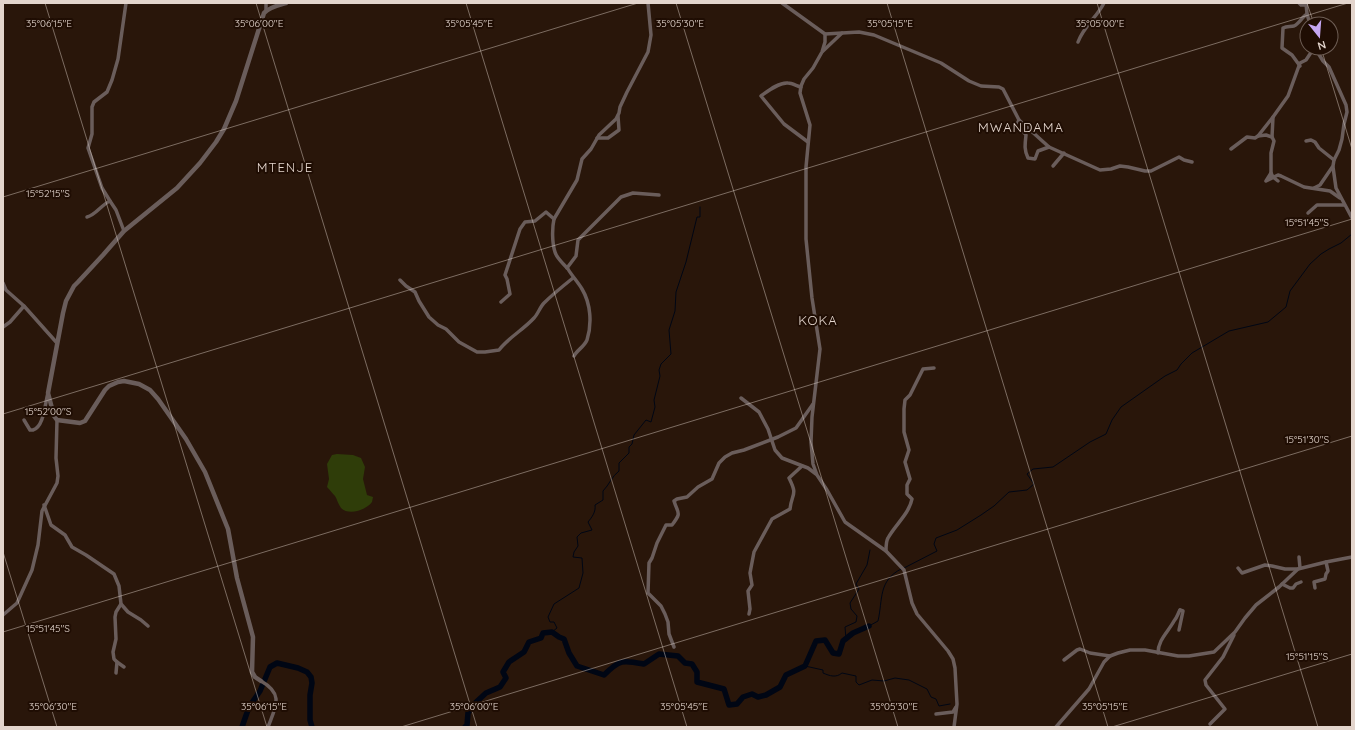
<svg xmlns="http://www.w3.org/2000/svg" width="1355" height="730" viewBox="0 0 1355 730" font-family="Quicksand,sans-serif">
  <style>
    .green { fill: #2f3d09 }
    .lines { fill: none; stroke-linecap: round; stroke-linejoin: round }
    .stream { stroke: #000614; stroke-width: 1 }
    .river { stroke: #000614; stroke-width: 5.5 }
    .minor { stroke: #6a5d5b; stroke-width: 3.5 }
    .tertiary { stroke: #6a5d5b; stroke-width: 4.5 }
    .ticks { fill: none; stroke: #e3d5cd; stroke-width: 1; stroke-opacity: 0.45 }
    .labels { text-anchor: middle; stroke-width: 4; stroke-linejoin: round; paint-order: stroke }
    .quarter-label { font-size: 13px; letter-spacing: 1px; fill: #e3d5cd; stroke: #1f0d03 }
    .ticks-label { font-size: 10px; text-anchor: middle; fill: #e3d5cd; stroke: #1f0d03; stroke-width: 4; stroke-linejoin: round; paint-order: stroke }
  </style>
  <rect width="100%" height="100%" fill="#29160a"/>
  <path class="green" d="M337,454L353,455L361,458L365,467L363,479L367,495L373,497L372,502C366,510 349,516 341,508C338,504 337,499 335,496C332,493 330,490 327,487L329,479L327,464L332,455Z"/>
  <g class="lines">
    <g class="stream">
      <path d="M904,568L937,551L934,544L936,538L957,530L981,515L994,506L1009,492L1027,490L1034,484L1027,474L1033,469L1053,467L1090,442L1106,434L1112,420L1121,407L1165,376L1177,370L1181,364L1192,353L1229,331L1268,322L1286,307L1290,291L1310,264L1321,254L1329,249L1341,243L1352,234"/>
      <path d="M869,626L878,621C883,599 878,581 901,569"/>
      <path d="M552,632L557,628L554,622H550L548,617L554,604L579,588L583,573L582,558L573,557L574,552L578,546L577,537L581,533L592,530L588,522C592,517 596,512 595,505L603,500V491C609,485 612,476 619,471V463L629,453V447L632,444L634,435L646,420L651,422L655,407L654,400L660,376L659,370L661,364L671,354L669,330L675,311L676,292L686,262L697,217H700V207"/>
      <path d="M846,639L845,627L856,622L857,616L851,609L850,603L859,589L856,584L867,565L870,550"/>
      <path d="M805,666L823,670V673C830,676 836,678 842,673L856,676V682L859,685L872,680L884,681L895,678L909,680L927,689L931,697L936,699L939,706L950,704"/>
    </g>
    <g class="river">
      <path d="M242,727L249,707L260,691L270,667L277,663L298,668L307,672L311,677L312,683L310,695V720L312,727"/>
      <path d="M465,727L467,725L468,713L473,705L486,693L500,687L506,678L503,672L509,662L524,652L529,642L541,638L543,633L552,632L559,637L564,639L569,653L577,666L604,675C620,659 623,660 644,664L659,654L678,656L685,663L692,664L697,672V682L724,689L729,705L737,704L743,697L752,694L758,697L766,695L780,687L786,675L805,666L816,641L825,640L833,653L839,654L843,641L853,633L869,626"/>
    </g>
    <g class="minor">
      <path d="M782,3L825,34V42L822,52L813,68L804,79L801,86L800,93L810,125L806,167V239L812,298L820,349L812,417L811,442L813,464L817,475L827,490L845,522L886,551L904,570L912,603L917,614L948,651L953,659L955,668L957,704L954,727"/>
      <path d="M1299,3L1301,5H1306"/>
      <path d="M1306,3L1307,14L1310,24"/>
      <path d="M266,10V3"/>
      <path d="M825,34L859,32L874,35L941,63L969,81L981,86L999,87L1003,89L1019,120L1049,147L1100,170L1111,169L1120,166L1128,167L1145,171H1151L1179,157L1184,160L1192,162"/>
      <path d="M1078,42C1084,26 1097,17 1104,3"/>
      <path d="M823,51L842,33"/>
      <path d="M1300,66L1292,55L1282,48L1283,28C1287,26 1290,27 1294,26C1299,24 1302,17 1307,14"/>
      <path d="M801,87C797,86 792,83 788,83C779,82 768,91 761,96L784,124L808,142"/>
      <path d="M1019,120L1017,124L1026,135C1025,144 1024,150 1028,158L1035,159L1038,151L1049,147"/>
      <path d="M1258,136L1266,135L1272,137"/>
      <path d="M597,138H608L619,130L618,116"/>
      <path d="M1306,141L1311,140L1315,142L1319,148L1334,160"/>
      <path d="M1231,149L1247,137L1255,138L1258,136L1273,117"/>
      <path d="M1053,166L1064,153"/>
      <path d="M1333,167L1336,188L1352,218"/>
      <path d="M1271,173L1266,181L1278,175L1281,176L1304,187L1330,191L1340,198"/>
      <path d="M1278,181L1273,177L1271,173V153L1274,141L1272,137L1273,117L1288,96L1300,63L1306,60L1314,48"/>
      <path d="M1314,188L1320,185L1333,166L1334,160L1339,150L1342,139L1344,124L1347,112L1346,105L1329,67L1323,61L1315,48"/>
      <path d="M110,201L102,188L88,148L92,134V107L94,102L107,92L112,80L118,59L126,3"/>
      <path d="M1308,213L1317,205H1344"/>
      <path d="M87,217C96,215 101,205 110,201L116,210L124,231"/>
      <path d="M567,268L576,256L578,240L621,197L633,193L659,195"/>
      <path d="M400,280L406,286L415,292L419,301L429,317L438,325L446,329L459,342L477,352H485L499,350C508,338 523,330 534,318C538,314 540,307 544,303C553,294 563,286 573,278"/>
      <path d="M3,283L6,290L24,306L57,343"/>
      <path d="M501,302L510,294L507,279L505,275L520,229L525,222L535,221L546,212L554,219"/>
      <path d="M3,327L10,322L24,306"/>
      <path d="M574,356C577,350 584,347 587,340C592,324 591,304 582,289C578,282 572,276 568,269C564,264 557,259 555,252C552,243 552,228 554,219L577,180L582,159L591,149L599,135L616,119L619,113L620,107L627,92L648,52L651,35L648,3"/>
      <path d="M741,398L759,412L768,429L775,450L782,458L808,468L816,474"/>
      <path d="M24,420L30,430H33C44,427 45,403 48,393"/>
      <path d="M44,505L51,525L65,535L72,547L86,555L114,574L119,586L121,604L128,612L141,620L148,626"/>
      <path d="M886,551C886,547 886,541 888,538C895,525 909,514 912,499L907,494V485L910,479L905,462L909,450L904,432V409L905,400L910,395L923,369L934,368"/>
      <path d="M1299,557L1300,568"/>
      <path d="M1238,568L1242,573L1265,565L1272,566L1285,569H1298"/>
      <path d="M1282,584L1290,588H1293L1296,584L1301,582"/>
      <path d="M1315,588L1314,582L1325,579L1326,574L1328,571L1326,562"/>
      <path d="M749,614L750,609L748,591L752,585L750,573L754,552L772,519L790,509C792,492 798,496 789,478L802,466"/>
      <path d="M3,615L17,603L32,570L38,545L42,511L57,483L58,476L56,458L57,420"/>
      <path d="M1179,630L1183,611L1180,610"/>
      <path d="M674,647L669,634L668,622L665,614L661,606L648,593L649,563L652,558L657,543L666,525H672C682,512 678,514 674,501L677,499L687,497L698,487L712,479L719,463L725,457L732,453L744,450L778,437L796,428L813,404"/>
      <path d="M1158,653C1158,640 1168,632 1174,621C1177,618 1178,613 1180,610"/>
      <path d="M1064,660L1077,650L1080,649L1090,653L1110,656"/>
      <path d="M117,662L124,667"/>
      <path d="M116,673L117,662L114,659L113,652L116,639L115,617L116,612L121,604"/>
      <path d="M261,681C284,694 276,706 268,727"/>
      <path d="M936,714L953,712L956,707"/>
      <path d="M1210,724L1225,709L1206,685L1205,680L1223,657L1234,635"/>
      <path d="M1056,727L1089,689L1104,662L1110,656L1118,653L1130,650H1145L1178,656H1189L1214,652L1235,632L1245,618L1256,605L1279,587L1298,569L1326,562L1352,557"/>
    </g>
    <path class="tertiary" d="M261,681L255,677L252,672L253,637L237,578L228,529L205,472L186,439L158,399L150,390L139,384L124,381L118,382L109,386L105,390L85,421L80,423L57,420L54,416L48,393L63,313L66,301L74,286L78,282L103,255L124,231L177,188L200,163L216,142L224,129L236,101L264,13C269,7 279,5 286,3"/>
  </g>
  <path class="ticks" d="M45,3L267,727M256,3L477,727M466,3L687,727M676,3L898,727M887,3L1108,727M1097,3L1318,727M1307,3L1314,24M1321,48L1352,149M3,197L638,3M3,414L1348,3M3,552L57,727M3,632L1352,219M401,727L1352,436M1112,727L1352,654"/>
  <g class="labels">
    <g class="quarter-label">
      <text x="1021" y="132">MWANDAMA</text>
      <text x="285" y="172">MTENJE</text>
      <text x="818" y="325">KOKA</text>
    </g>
  </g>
  <g class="ticks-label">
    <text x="49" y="27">35°06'15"E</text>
    <text x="259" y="27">35°06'00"E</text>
    <text x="469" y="27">35°05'45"E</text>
    <text x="680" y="27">35°05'30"E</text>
    <text x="890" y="27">35°05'15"E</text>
    <text x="1100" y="27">35°05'00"E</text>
    <text x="48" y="197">15°52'15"S</text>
    <text x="1307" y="226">15°51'45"S</text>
    <text x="48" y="415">15°52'00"S</text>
    <text x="1307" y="443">15°51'30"S</text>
    <text x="48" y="632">15°51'45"S</text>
    <text x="1307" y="660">15°51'15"S</text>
    <text x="53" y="710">35°06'30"E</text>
    <text x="264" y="710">35°06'15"E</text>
    <text x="474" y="710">35°06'00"E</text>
    <text x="684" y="710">35°05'45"E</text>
    <text x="894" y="710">35°05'30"E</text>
    <text x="1105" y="710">35°05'15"E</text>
  </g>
  <rect width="1355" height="730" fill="none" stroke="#e3d5cd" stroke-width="8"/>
  <g transform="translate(1319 36) rotate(163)"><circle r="19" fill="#1f0d03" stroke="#6d5d54"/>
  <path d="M0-3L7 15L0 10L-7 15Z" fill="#c5a7f1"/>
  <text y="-6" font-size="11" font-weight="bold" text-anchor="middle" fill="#e3d5cd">N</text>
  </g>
</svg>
